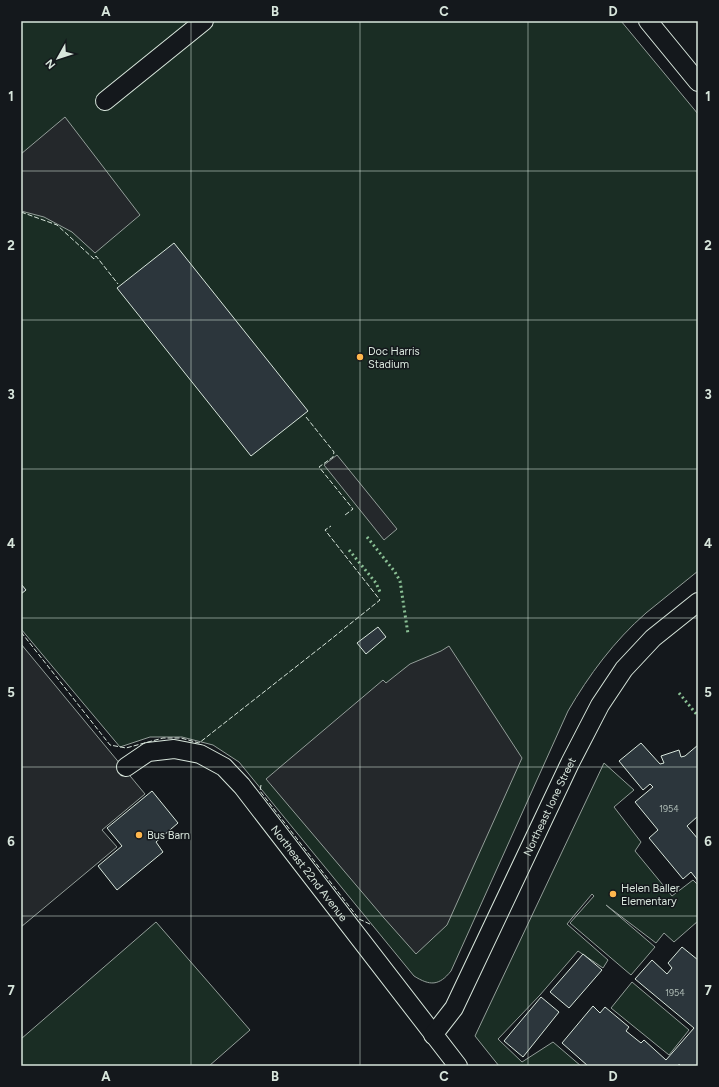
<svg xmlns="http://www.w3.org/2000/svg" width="719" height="1087" viewBox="0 0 719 1087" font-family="Figtree,sans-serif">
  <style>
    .green { fill: #1a2d24; stroke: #939e99 }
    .parking { fill: #24282b; stroke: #939e99 }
    .building { fill: #2c363c; stroke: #d8e6dc }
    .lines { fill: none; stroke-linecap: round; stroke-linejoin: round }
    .minor-casing { stroke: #d8e6dc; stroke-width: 20 }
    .minor { stroke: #14181c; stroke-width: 18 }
    .hedge { stroke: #8ac095; stroke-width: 3; stroke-dasharray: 2 3; stroke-linecap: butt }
    .fence { stroke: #d8e6dc; stroke-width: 1; stroke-dasharray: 5 2; stroke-linecap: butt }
    .grid { fill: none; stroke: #d8e6dc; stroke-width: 1; stroke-opacity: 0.55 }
    .poi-dot { fill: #ffb74d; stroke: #14181c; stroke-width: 1.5 }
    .labels { text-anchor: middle; stroke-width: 3; stroke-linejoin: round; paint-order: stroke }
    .number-label { font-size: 9px; fill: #adbab4 }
    .poi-label { font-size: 11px; fill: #d8e6dc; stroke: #14181c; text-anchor: start }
    .street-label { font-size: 11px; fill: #d8e6dc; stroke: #14181c }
    .neatline { fill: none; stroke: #d8e6dc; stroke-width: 1.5 }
    .grid-label { font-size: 13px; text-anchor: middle; font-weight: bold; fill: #d8e6dc }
  </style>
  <rect width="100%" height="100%" fill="#14181c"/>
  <g class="green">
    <path d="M21,21H621L698,114V571C681,585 663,599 646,613C614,641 589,675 568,711L451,971C439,986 430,986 414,976L239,762L213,745L182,737H150L120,747L21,629Z"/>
    <path d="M604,763L634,790L614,807L641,842L635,851L672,896L693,880L698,885V921L674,942L664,933L656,943L606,905L655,947L631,975L570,923L594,896L592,894L567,924L608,960L603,968L578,951L540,995L498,1039L522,1062L553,1042L581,1066H499L475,1036Z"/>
    <path d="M156,922L250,1030L209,1066H21V1039Z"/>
    <path d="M632,982L689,1030L669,1055L611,1008Z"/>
  </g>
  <g class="parking">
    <path d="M65,117L140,215L95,253L72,232L44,217L21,211V154Z"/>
    <path d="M337,455L397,529L384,540L324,465Z"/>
    <path d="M21,644L145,794L102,830L117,847L21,927Z"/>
    <path d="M449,646L522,758L447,925L416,954L384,918L266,779L383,680L386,683L410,664L441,651Z"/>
  </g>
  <g class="building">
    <path d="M174,243L308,411L251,456L117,288Z"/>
    <path d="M21,584L26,590L21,594Z"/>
    <path d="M378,627L386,637L366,654L357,643Z"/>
    <path d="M641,743L660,764L664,763L661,756L679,750L681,757L685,756L698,745V816L687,826L698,839V881L691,872L683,879L649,838L658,830L635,802L653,787L650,784L643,790L619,761Z"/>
    <path d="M152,791L178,823L156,842L163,852L117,890L98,866L122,846L107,828Z"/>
    <path d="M682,947L698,960V1066H681L679,1064L678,1066H588L562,1043L593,1006L600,1013L605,1007L629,1027L626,1031L641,1043L644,1040L666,1060L694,1028L635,979L652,960L667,974L672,968L668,963Z"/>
    <path d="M583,954L602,970L569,1008L550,992Z"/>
    <path d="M541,997L559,1012L523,1057L504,1041Z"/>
  </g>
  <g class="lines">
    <g class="minor-casing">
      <g id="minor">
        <path d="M648,21L698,82"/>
        <path d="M105,101L204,21"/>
        <path id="s1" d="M126,767L148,752L174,749L200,754L224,767L242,786L458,1066"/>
        <path id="s2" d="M433,1035L454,1008L570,763L600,705L624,669L653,638L698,602"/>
      </g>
    </g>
    <use href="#minor" class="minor"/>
    <g class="hedge">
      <path d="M367,537L395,572L400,581L408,634"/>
      <path d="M349,550L376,583L380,592"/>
      <path d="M679,693L698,716"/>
    </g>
    <g class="fence">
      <path d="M21,212L57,225L94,259L96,256L118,284"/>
      <path d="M306,417L334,452L333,457L319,467L353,509L345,515"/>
      <path d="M21,632L110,745L126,748L163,738H181L199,743L325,644L380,600L325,530L331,526"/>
      <path d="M261,785L260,791L359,919L372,925"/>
    </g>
  </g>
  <path class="grid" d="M191,21V1066M360,21V1066M528,21V1066M21,171H698M21,320H698M21,469H698M21,618H698M21,767H698M21,916H698"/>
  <g class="poi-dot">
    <circle cx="360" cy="357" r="4"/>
    <circle cx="139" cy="835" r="4"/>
    <circle cx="613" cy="894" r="4"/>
  </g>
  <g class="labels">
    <g class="number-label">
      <text x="669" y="812">1954</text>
      <text x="675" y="996">1954</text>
    </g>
    <g class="poi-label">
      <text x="368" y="355">Doc Harris<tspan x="368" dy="13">Stadium</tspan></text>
      <text x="147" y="839">Bus Barn</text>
      <text x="621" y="892">Helen Baller<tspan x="621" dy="13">Elementary</tspan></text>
    </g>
    <g class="street-label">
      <text dy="4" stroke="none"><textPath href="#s2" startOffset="257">Northeast Ione Street</textPath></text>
      <text dy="4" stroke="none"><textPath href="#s1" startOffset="243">Northeast 22nd Avenue</textPath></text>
    </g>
  </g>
  <rect width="719" height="1087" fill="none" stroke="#14181c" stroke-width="44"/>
  <g transform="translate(58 58) rotate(231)" stroke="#14181c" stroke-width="3" paint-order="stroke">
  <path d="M0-3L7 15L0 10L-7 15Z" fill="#d8e6dc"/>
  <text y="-6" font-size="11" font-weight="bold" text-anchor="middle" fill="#d8e6dc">N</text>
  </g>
  <rect x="22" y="22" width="675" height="1043" class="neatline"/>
  <g class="grid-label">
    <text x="106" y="16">A</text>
    <text x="275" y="16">B</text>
    <text x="444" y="16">C</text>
    <text x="613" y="16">D</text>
    <text x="11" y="101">1</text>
    <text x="708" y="101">1</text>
    <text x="11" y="250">2</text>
    <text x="708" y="250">2</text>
    <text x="11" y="399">3</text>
    <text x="708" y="399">3</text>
    <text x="11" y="548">4</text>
    <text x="708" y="548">4</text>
    <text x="11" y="697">5</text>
    <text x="708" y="697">5</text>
    <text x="11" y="846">6</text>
    <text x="708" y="846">6</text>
    <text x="11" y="995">7</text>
    <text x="708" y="995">7</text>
    <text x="106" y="1081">A</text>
    <text x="275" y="1081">B</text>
    <text x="444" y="1081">C</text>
    <text x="613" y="1081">D</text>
  </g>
</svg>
